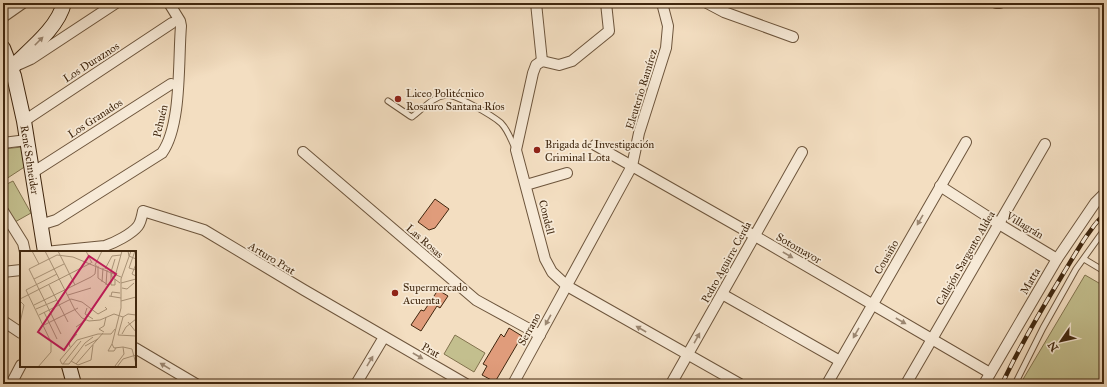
<svg xmlns="http://www.w3.org/2000/svg" width="1107" height="387" viewBox="0 0 1107 387" font-family="'IM FELL Great Primer',serif">
  <style>
    .green { fill: #c3bf8e; stroke: #82734e }
    .building { fill: #e09c7b; stroke: #40270f }
    .lines { fill: none; stroke-linecap: round; stroke-linejoin: round }
    .service-casing { stroke: #6d553c; stroke-width: 7 }
    .minor-casing { stroke: #6d553c; stroke-width: 12 }
    .secondary-casing { stroke: #40270f; stroke-width: 16 }
    .service { stroke: #f7ead7; stroke-width: 5 }
    .minor { stroke: #f7ead7; stroke-width: 10 }
    .secondary { stroke: #f7ead7; stroke-width: 14 }
    .rail-casing { stroke: #40270f; stroke-width: 4.5 }
    .rail { stroke: #f7ead7; stroke-width: 3; stroke-dasharray: 9; stroke-linecap: butt }
    .oneway { fill: #9c8873 }
    .poi-dot { fill: #8f2418; stroke: #f7ead7; stroke-width: 1.5 }
    .labels { text-anchor: middle; stroke-width: 3.5; stroke-linejoin: round; paint-order: stroke }
    .street-label { font-size: 11px; fill: #40270f; stroke: #f7ead7 }
    .poi-label { font-size: 11px; fill: #40270f; stroke: #f7ead7; text-anchor: start }
    .inset-road { fill: none; stroke: #ab957a; stroke-width: 1 }
    .view { fill: #c2185b; fill-opacity: 0.15; stroke: #c2185b; stroke-width: 2 }
    .inset-edge { fill: none; stroke: #40270f; stroke-width: 2 }
  </style>
  <rect width="100%" height="100%" fill="#f3dec1"/>
  <filter id="stains"><feTurbulence type="fractalNoise" baseFrequency=".005" numOctaves="4"/><feColorMatrix values="0 0 0 0 .2 0 0 0 0 .09 0 0 0 0 .02 0 0 0 .5 -.17"/></filter>
  <radialGradient id="worn" r=".72"><stop offset=".6" stop-color="#630" stop-opacity="0"/><stop offset="1" stop-color="#630" stop-opacity=".3"/></radialGradient>
  <g class="green">
    <path d="M22,147L26,166L3,181V149Z"/>
    <path d="M13,181L31,213L15,222L3,200V186Z"/>
    <path d="M1085,275L1104,286V384H1026L1022,381Z"/>
    <path d="M455,335L485,353L474,372L444,354Z"/>
  </g>
  <g class="building">
    <path d="M435,199L449,209L435,228L429,230L418,222Z"/>
    <path d="M438,290L448,296L440,308L437,306L421,331L411,325L421,310L424,311Z"/>
    <path d="M509,328L522,336L495,382L482,375L487,366L483,364L501,334L504,337Z"/>
  </g>
  <g class="lines">
    <g class="service-casing">
      <g id="service">
        <path d="M388,101L410,116L412,117C423,109 432,97 446,95C456,94 493,116 501,123C508,130 511,140 515,148"/>
        <path d="M1084,259L1104,271"/>
        <path d="M1015,384L1043,328L1076,269L1104,230"/>
      </g>
    </g>
    <g class="minor-casing">
      <g id="minor">
        <path d="M536,3L542,61"/>
        <path d="M606,3L609,31L572,61L559,65L542,61L536,65L533,73L516,150L545,259L552,272L567,286L740,384"/>
        <path d="M707,3L724,12L793,37"/>
        <path d="M996,3H1000"/>
        <path d="M3,17L23,3"/>
        <path d="M3,69L11,68L31,59L116,3"/>
        <path d="M24,121L172,23"/>
        <path d="M3,143L27,140"/>
        <path d="M595,145L755,236L990,373"/>
        <path d="M303,152L476,300L540,335"/>
        <path d="M32,173L171,84"/>
        <path d="M526,185L567,173"/>
        <path d="M940,186L999,224L1057,259"/>
        <path d="M3,211L23,243L25,252"/>
        <path d="M40,225L56,220L162,153C182,125 178,61 181,26L180,21L169,3"/>
        <path d="M45,252L105,246C114,243 132,234 138,226C141,222 142,216 143,211L204,230L304,290L466,384"/>
        <path d="M3,272L21,270"/>
        <path d="M722,294L840,361"/>
        <path d="M3,321L21,333"/>
        <path d="M135,348L196,384"/>
        <path d="M11,384L21,365"/>
        <path d="M356,384L384,337"/>
        <path d="M513,384L632,166L639,133L666,48L668,26L662,3"/>
        <path d="M671,384L802,152"/>
        <path d="M827,384L966,142"/>
        <path d="M906,384L1045,144"/>
        <path d="M984,384L1057,259L1095,203L1104,194"/>
      </g>
    </g>
    <g class="secondary-casing">
      <g id="secondary">
        <path d="M3,48L14,76L24,121L45,252"/>
        <path d="M11,68C29,50 58,28 64,3"/>
        <path d="M69,366L74,384"/>
      </g>
    </g>
    <use href="#service" class="service"/>
    <use href="#minor" class="minor"/>
    <use href="#secondary" class="secondary"/>
    <g class="rail-casing">
      <path id="rail" d="M1002,384C1020,346 1041,310 1063,274C1076,253 1087,232 1104,214"/>
    </g>
    <use href="#rail" class="rail"/>
  </g>
  <defs><path id="oneway-solid" d="M-6-.8H1V-3.2L6.5 0L1 3.2V.8H-6Z"/></defs>
  <g class="oneway">
    <use href="#oneway-solid" transform="translate(39 41) rotate(-45)"/>
    <use href="#oneway-solid" transform="translate(920 220) rotate(120)"/>
    <use href="#oneway-solid" transform="translate(788 255) rotate(30)"/>
    <use href="#oneway-solid" transform="translate(548 320) rotate(119)"/>
    <use href="#oneway-solid" transform="translate(901 321) rotate(30)"/>
    <use href="#oneway-solid" transform="translate(641 329) rotate(-150)"/>
    <use href="#oneway-solid" transform="translate(856 333) rotate(120)"/>
    <use href="#oneway-solid" transform="translate(697 338) rotate(-61)"/>
    <use href="#oneway-solid" transform="translate(418 356) rotate(30)"/>
    <use href="#oneway-solid" transform="translate(370 361) rotate(-59)"/>
    <use href="#oneway-solid" transform="translate(165 366) rotate(-149)"/>
  </g>
  <g class="poi-dot">
    <circle cx="398" cy="99" r="4"/>
    <circle cx="537" cy="150" r="4"/>
    <circle cx="395" cy="293" r="4"/>
  </g>
  <g class="labels">
    <g class="street-label">
      <text transform="translate(91 62) rotate(-33)" y="4">Los Duraznos</text>
      <text transform="translate(641 89) rotate(-73)" y="4">Eleuterio Ramírez</text>
      <text transform="translate(95 118) rotate(-33)" y="4">Los Granados</text>
      <text transform="translate(160 121) rotate(-77)" y="4">Pehuén</text>
      <text transform="translate(30 160) rotate(81)" y="4">René Schneider</text>
      <text transform="translate(547 217) rotate(76)" y="4">Condell</text>
      <text transform="translate(1025 225) rotate(31)" y="4">Villagrán</text>
      <text transform="translate(425 241) rotate(41)" y="4">Las Rosas</text>
      <text transform="translate(799 248) rotate(30)" y="4">Sotomayor</text>
      <text transform="translate(886 257) rotate(-60)" y="4">Cousiño</text>
      <text transform="translate(272 258) rotate(31)" y="4">Arturo Prat</text>
      <text transform="translate(965 258) rotate(-60)" y="4">Callejón Sargento Aldea</text>
      <text transform="translate(726 262) rotate(-61)" y="4">Pedro Aguirre Cerda</text>
      <text transform="translate(1030 281) rotate(-60)" y="4">Matta</text>
      <text transform="translate(529 329) rotate(-61)" y="4">Serrano</text>
      <text transform="translate(431 350) rotate(30)" y="4">Prat</text>
    </g>
    <g class="poi-label">
      <text x="406" y="97">Liceo Politécnico<tspan x="406" dy="13">Rosauro Santana Ríos</tspan></text>
      <text x="545" y="148">Brigada de Investigación<tspan x="545" dy="13">Criminal Lota</tspan></text>
      <text x="403" y="291">Supermercado<tspan x="403" dy="13">Acuenta</tspan></text>
    </g>
  </g>
  <g transform="translate(20 251)">
    <rect width="116" height="116" fill="#f3dec1"/>
    <path class="inset-road" d="M12,0L19,13L37,4L53,6L101,26M25,0L55,59L62,67L69,70L80,69L94,63L103,66M38,0L55,34M66,0L72,12M108,0L109,5L116,8M115,0L109,17L116,19M95,8L91,21V34H95V28M19,13L9,18L41,83M116,13L112,23L116,25M75,14L82,0M78,15V27L88,34M85,18L92,5L101,4M91,20L92,26L100,32M96,22L102,0M14,28L44,13M82,31L83,17M101,32L116,28M29,34L48,71M86,34L87,19M102,37L107,38L114,32M48,44L71,37M89,45L101,47M91,45L92,41L100,42M0,48L71,12M0,50L4,54L0,72M101,50L116,46M14,54L71,26L75,23L76,14M67,57L65,63L73,68M16,58L37,49M24,61L37,88M78,63L87,58L85,56M19,64L51,48L62,51L78,63M116,64L108,63L103,66L98,84L116,85M108,71L116,81M24,74L58,57M56,76L66,69M84,81L79,78L84,75L86,66M102,83L106,76L116,68M92,93L88,100H94L96,97M65,95L78,88M50,96L49,92L57,83M103,96L94,97L92,93L101,57V28L111,0M103,96L112,98L116,113M51,110L58,114L71,109L73,94M42,113L40,109L57,89L78,83H91L95,78M42,113H49L65,92L73,86M43,113L61,90M56,113L83,82M95,115L104,103L103,96M18,116L31,101V91L6,39L37,23M97,116L103,108L116,104"/>
    <path class="view" d="M69,5L96,23L44,99L18,81Z"/>
    <rect width="116" height="116" class="inset-edge"/>
  </g>
  <rect width="1107" height="387" fill="none" stroke="#f3dec1" stroke-width="16"/>
  <rect x="4" y="4" width="1099" height="379" fill="none" stroke="#40270f" stroke-width="2"/>
  <rect x="8" y="8" width="1091" height="371" fill="none" stroke="#40270f"/>
  <g transform="translate(1061 341) rotate(236)" stroke="#f7ead7" stroke-width="3" paint-order="stroke">
  <path d="M0-3L7 15L0 10L-7 15Z" fill="#40270f"/>
  <text y="-6" font-size="11" font-weight="bold" text-anchor="middle" fill="#40270f">N</text>
  </g>
  <rect width="100%" height="100%" filter="url(#stains)"/>
  <rect width="100%" height="100%" fill="url(#worn)"/>
</svg>
